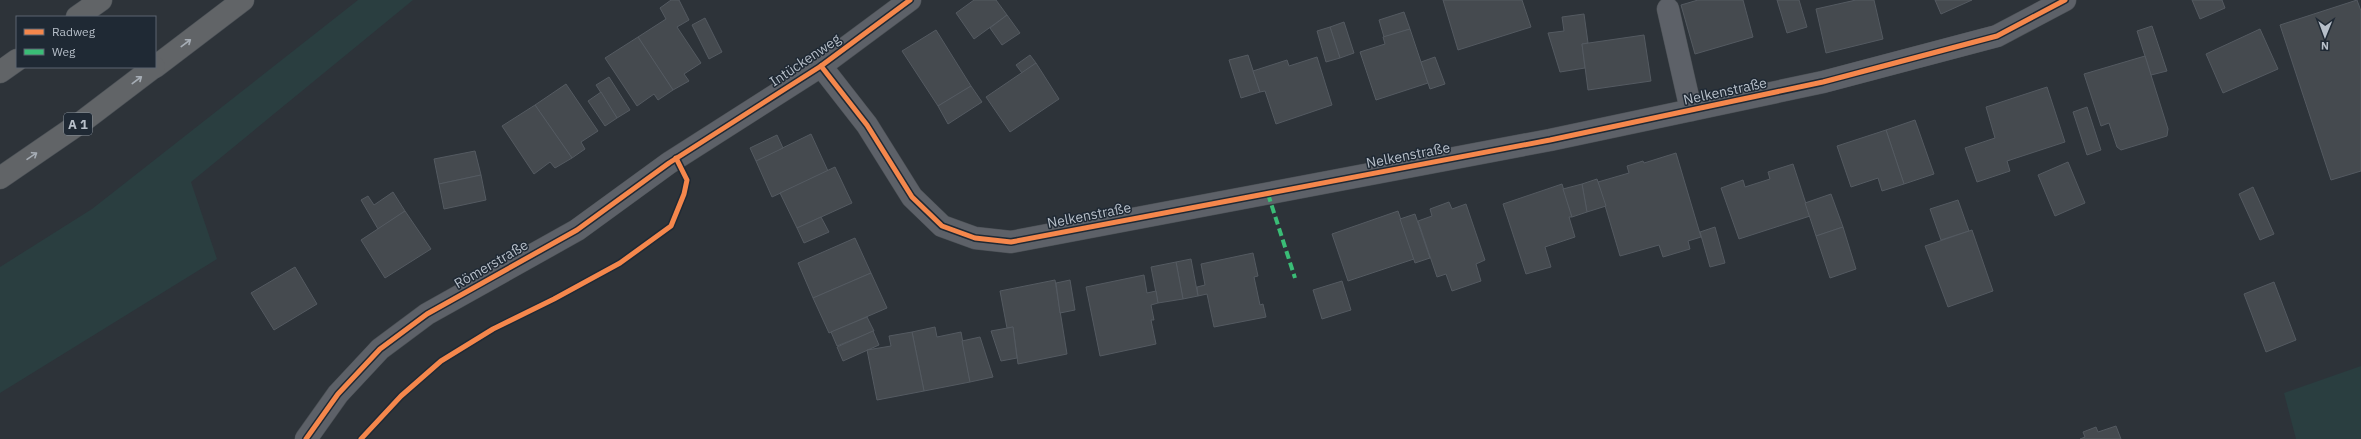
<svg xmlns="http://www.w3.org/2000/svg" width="2361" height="439" viewBox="0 0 2361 439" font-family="'IBM Plex Sans',sans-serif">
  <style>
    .green { fill: #2a3e40 }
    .building { fill: #454a4f; stroke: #545a61 }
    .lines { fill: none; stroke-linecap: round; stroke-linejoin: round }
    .minor-casing { stroke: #4a4f54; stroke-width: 23 }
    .highway-casing { stroke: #494f55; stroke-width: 23 }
    .minor { stroke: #5d6168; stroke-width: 22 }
    .highway { stroke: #616467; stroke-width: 22 }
    .quiet { stroke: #3abd76; stroke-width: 4; stroke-dasharray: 8 4; stroke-linecap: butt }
    .cycleway-casing { stroke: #1f2934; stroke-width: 8 }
    .cycleway { stroke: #f5874c; stroke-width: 5 }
    .oneway { stroke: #a6adb5 }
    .labels { text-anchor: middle; stroke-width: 3; stroke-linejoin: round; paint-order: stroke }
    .shield { fill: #1f2934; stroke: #89929c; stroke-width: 1 }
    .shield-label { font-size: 13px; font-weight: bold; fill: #b7bfc9 }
    .street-label { font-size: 14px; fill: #b7bfc9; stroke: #1f2934 }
  </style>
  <rect width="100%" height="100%" fill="#2d3339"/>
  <g class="green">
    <path d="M358,0H413L191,182L217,259L0,393V267L92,209Z"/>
    <path d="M2361,366V439H2296L2284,393Z"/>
  </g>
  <g class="building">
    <path d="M671,0H679L689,20L677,27L701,63L684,74L689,81L673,90L638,37L666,19L660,8Z"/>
    <path d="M974,0H996L1007,15L974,39L956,13Z"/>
    <path d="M1443,0H1522L1531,27L1458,50Z"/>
    <path d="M1698,0H1743L1753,37L1695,54L1681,5Z"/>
    <path d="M1777,0H1799L1807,27L1787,33Z"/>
    <path d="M1856,0H1874L1883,39L1826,53L1816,9Z"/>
    <path d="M1935,0H1972L1941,14Z"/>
    <path d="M2192,0H2222L2225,8L2200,19Z"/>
    <path d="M2357,0L2361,11V171L2331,180L2280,25Z"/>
    <path d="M1404,12L1410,29L1384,37L1379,20Z"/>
    <path d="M1584,14L1588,43L1582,44L1585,68L1560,72L1548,33L1564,31L1562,17Z"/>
    <path d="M1007,15L1020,33L1002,45L990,28Z"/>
    <path d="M705,18L722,52L709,59L692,25Z"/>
    <path d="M1344,22L1354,53L1340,58L1330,27Z"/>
    <path d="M2152,26L2167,71L2151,75L2137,31Z"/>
    <path d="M1330,27L1340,58L1326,62L1317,31Z"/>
    <path d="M1410,29L1428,83L1376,100L1360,52L1385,44L1383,37Z"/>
    <path d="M2260,29L2278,69L2223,93L2206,54Z"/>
    <path d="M936,30L971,86L938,106L902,51Z"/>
    <path d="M1644,35L1651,81L1588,90L1582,44Z"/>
    <path d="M638,37L673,90L658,100L654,94L637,106L605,58Z"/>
    <path d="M1030,55L1036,63L1022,73L1016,65Z"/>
    <path d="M1248,55L1260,92L1241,98L1229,60Z"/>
    <path d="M2145,56L2168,129L2167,136L2121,150L2117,147L2109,123L2101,126L2084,74Z"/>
    <path d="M1317,57L1332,105L1276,124L1265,91L1260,92L1253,71L1287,60L1289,66Z"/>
    <path d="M1435,57L1445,84L1430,89L1421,62Z"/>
    <path d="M1036,63L1059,99L1010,132L986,97Z"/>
    <path d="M609,77L630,110L617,118L596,85Z"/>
    <path d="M566,84L598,131L581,142L585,149L572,158L535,105Z"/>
    <path d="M971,86L982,102L948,124L938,106Z"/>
    <path d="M2047,87L2065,142L2007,161L2010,171L1977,182L1965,148L1995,138L1986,107Z"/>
    <path d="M601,92L617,118L605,126L588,101Z"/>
    <path d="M535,105L572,158L555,168L550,162L534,174L502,126Z"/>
    <path d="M2087,107L2101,150L2087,155L2073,112Z"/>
    <path d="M1915,120L1934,174L1904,184L1886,130Z"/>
    <path d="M1886,130L1904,184L1882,191L1878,178L1851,187L1837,146Z"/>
    <path d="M811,134L828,171L772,197L756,161Z"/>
    <path d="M777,135L783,148L756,161L750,148Z"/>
    <path d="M475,151L481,175L439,184L434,159Z"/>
    <path d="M1676,153L1701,237L1688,241L1690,249L1663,257L1659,245L1620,256L1598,182L1629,173L1627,166L1643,161L1644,163Z"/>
    <path d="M2068,162L2085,203L2055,216L2038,175Z"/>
    <path d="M1793,164L1810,216L1739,239L1721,188L1743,180L1745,187L1770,179L1768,172Z"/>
    <path d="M835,167L852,203L797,228L780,193Z"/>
    <path d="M481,175L486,200L444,209L439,184Z"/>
    <path d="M1597,179L1606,206L1587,212L1582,184Z"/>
    <path d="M1562,184L1572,217H1569L1575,237L1545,247L1551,267L1526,274L1503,204Z"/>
    <path d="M1582,184L1587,212L1572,217L1563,189Z"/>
    <path d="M2253,187L2274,234L2260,240L2239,194Z"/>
    <path d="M393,192L405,211L378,229L361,200L368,196L374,205Z"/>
    <path d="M1831,194L1843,227L1816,236L1805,203Z"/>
    <path d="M1958,200L1969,231L1941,240L1930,209Z"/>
    <path d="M1449,202L1452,209L1466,204L1485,260L1476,264L1481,281L1452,291L1446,274L1437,277L1418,221L1432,216L1430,209Z"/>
    <path d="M405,211L431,249L385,278L361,240Z"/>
    <path d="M1398,211L1414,259L1348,281L1332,234Z"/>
    <path d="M1415,214L1430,258L1415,263L1400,219Z"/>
    <path d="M821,217L829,232L804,243L797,228Z"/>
    <path d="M1715,227L1725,263L1710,267L1700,232Z"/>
    <path d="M1843,227L1856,269L1830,278L1816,236Z"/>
    <path d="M1972,230L1993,291L1948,307L1925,246Z"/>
    <path d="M855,238L871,273L813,298L798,263Z"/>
    <path d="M1253,253L1258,276L1254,277L1260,305L1263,304L1266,317L1214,327L1207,294L1198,296L1197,287L1205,285L1201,264Z"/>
    <path d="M1191,259L1198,296L1183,299L1176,262Z"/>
    <path d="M1176,262L1183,299L1158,303L1151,267Z"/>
    <path d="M295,267L317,304L274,330L251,293Z"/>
    <path d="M871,273L887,308L829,333L813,298Z"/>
    <path d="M1144,275L1147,293L1156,291L1158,303L1151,305L1154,320H1151L1156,344L1100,356L1086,287Z"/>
    <path d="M1055,280L1067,354L1018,364L1013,327L1007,328L1000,291Z"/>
    <path d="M1070,280L1075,310L1060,313L1056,283Z"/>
    <path d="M1342,281L1351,310L1322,319L1313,290Z"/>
    <path d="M2274,282L2296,340L2266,352L2244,294Z"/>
    <path d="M867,317L874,331L837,346L831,332Z"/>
    <path d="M935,327L937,337L961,332L970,382L924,391L912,332Z"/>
    <path d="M1013,327L1017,358L1001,361L991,331Z"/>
    <path d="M873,331L879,345L843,361L837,347Z"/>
    <path d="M912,332L924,391L877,400L867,350L891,346L889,336Z"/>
    <path d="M980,337L993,377L970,382L962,341Z"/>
    <path d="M2116,426L2121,439H2080L2085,437L2083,432L2096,427L2098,432Z"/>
  </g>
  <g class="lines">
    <g class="minor-casing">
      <g id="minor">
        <path d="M1668,9L1691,110"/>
        <path d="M821,66L867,125L912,197L942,226L975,238L1011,242L1550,140L1823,82L1997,36L2065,0"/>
        <path d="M306,439L338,394L380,349L427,314L577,230L669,163L821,66L910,0"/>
      </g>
    </g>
    <g class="highway-casing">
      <g id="highway">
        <path d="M77,17L101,0"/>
        <path d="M155,67L243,0"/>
        <path d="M0,72L17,60"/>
        <path d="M0,178L83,121L154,67"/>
      </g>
    </g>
    <use href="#minor" class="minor"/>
    <use href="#highway" class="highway"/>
    <path class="quiet" d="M1268,194L1295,278"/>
    <g class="cycleway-casing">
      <g id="cycleway">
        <path d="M821,66L867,125L912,197L942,226L975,238L1011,242L1550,140L1823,82L1997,36L2065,0"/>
        <path d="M306,439L338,394L380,349L427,314L577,230L669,163L821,66L910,0"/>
        <path d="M361,439L401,396L441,361L493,329L554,299L620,263L671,226L684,194L687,180L676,158"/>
      </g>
    </g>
    <use href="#cycleway" class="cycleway"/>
  </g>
  <defs><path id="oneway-shaft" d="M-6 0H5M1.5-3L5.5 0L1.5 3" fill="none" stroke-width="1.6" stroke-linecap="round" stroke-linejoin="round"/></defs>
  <g class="oneway">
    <use href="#oneway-shaft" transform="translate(186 43) rotate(-37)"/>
    <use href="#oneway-shaft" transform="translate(137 80) rotate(-37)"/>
    <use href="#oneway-shaft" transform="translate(32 156) rotate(-34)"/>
  </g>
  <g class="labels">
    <rect class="shield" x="64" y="113" width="28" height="22" rx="3"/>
    <g class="shield-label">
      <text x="78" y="129">A 1</text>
    </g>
    <g class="street-label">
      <text transform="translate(805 60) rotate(-34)" y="5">Intückenweg</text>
      <text transform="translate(1725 91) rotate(-12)" y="5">Nelkenstraße</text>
      <text transform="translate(1408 155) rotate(-11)" y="5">Nelkenstraße</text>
      <text transform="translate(1089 215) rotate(-11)" y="5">Nelkenstraße</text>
      <text transform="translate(491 264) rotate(-30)" y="5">Römerstraße</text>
    </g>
  </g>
  <rect x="16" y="16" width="140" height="52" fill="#1f2934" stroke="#5c6570"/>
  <rect x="24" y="29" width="20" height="6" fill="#f5874c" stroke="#5c6570"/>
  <text x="52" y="36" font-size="12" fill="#b7bfc9">Radweg</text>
  <rect x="24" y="49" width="20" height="6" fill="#3abd76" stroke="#5c6570"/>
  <text x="52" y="56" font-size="12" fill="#b7bfc9">Weg</text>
  <g transform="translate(2325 36) rotate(181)" stroke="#1f2934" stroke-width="3" paint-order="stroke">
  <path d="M0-3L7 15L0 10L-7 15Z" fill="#b7bfc9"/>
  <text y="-6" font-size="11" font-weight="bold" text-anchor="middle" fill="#b7bfc9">N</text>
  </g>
</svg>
